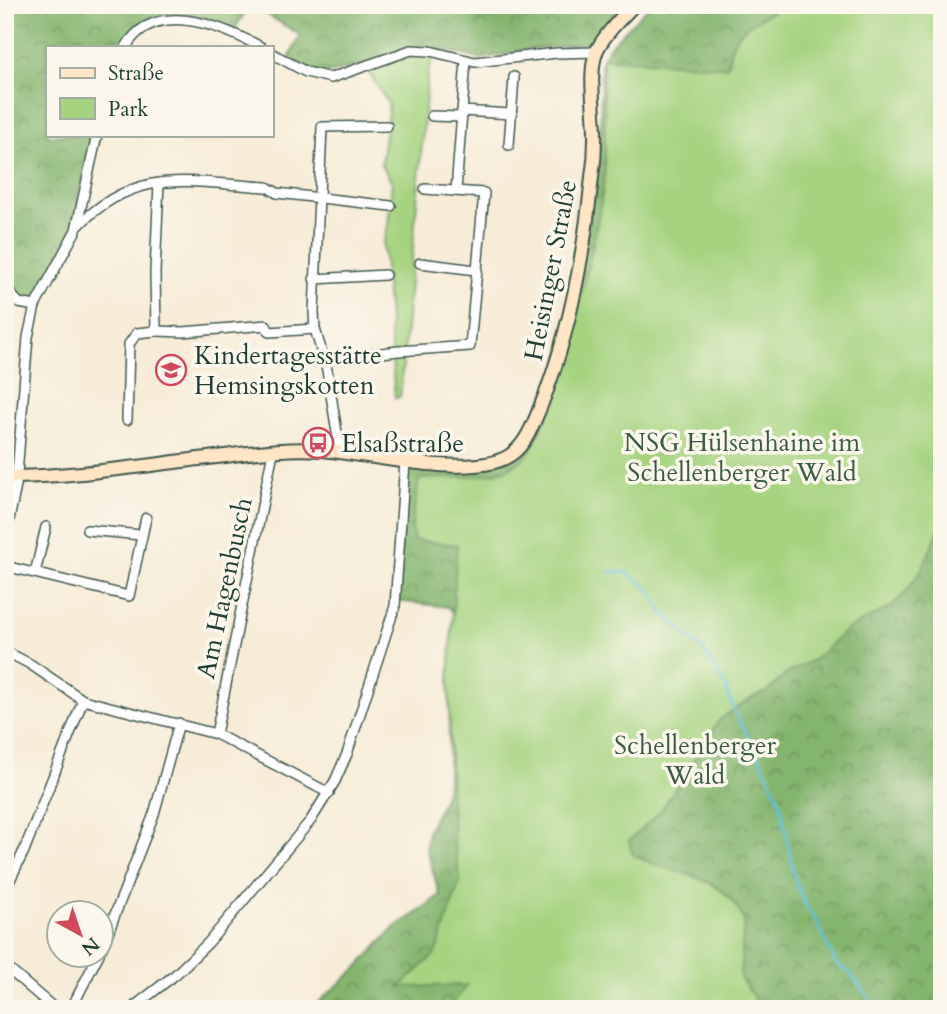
<svg xmlns="http://www.w3.org/2000/svg" width="947" height="1014" viewBox="0 0 947 1014" font-family="Cardo,serif">
  <style>
    .forest { fill: url(#forest-crowns); stroke: #527951; stroke-width: 2 }
    .park { fill: #a6d380; stroke: #62885a; stroke-width: 2 }
    .lines { fill: none; stroke-linecap: round; stroke-linejoin: round }
    .stream { stroke: #5cc1da; stroke-width: 2.5 }
    .minor-casing { stroke: #3f574d; stroke-width: 12 }
    .secondary-casing { stroke: #3f574d; stroke-width: 16 }
    .minor { stroke: #fff; stroke-width: 9 }
    .secondary { stroke: #fde5c5; stroke-width: 12 }
    .labels { text-anchor: middle; stroke-width: 7; stroke-linejoin: round; paint-order: stroke }
    .street-label { font-size: 26px; fill: #1f3d34; stroke: #fbf7ec }
    .poi-label { font-size: 26px; fill: #1f3d34; stroke: #fbf7ec; text-anchor: start }
    .park-label { font-size: 26px; fill: #3a5b43; stroke: #fbf7ec }
  </style>
  <defs>
    <pattern id="forest-crowns" width="20" height="18" patternUnits="userSpaceOnUse" patternTransform="scale(1.75)"><rect width="20" height="18" fill="#84b56e"/><path d="M2 6a3 3 0 1 1 6 0M12 15a3 3 0 1 1 6 0" fill="none" stroke="#6b945b"/></pattern>
  </defs>
  <rect width="100%" height="100%" fill="#fbf7ec"/>
  <filter id="ink" filterUnits="userSpaceOnUse"><feTurbulence type="fractalNoise" baseFrequency=".0143" numOctaves="2"/><feDisplacementMap in="SourceGraphic" scale="14" xChannelSelector="R" yChannelSelector="G"/><feConvolveMatrix kernelMatrix="1 2 1 2 8 2 1 2 1" color-interpolation-filters="sRGB"/></filter>
  <filter id="wash" filterUnits="userSpaceOnUse"><feTurbulence type="fractalNoise" baseFrequency=".00686" numOctaves="4" result="noise"/><feDisplacementMap in="SourceGraphic" scale="28" xChannelSelector="R" yChannelSelector="G"/><feGaussianBlur stdDeviation="1.57" result="paint"/><feColorMatrix in="noise" values="0 0 0 0 0 0 0 0 0 0 0 0 0 0 0 0 0 1.4 0 .05"/><feComposite in="paint" operator="in"/></filter>
  <g filter="url(#wash)">
    <rect width="100%" height="100%" fill="#f7ecd8"/>
    <g class="forest">
      <path d="M5,5H250L234,30C191,10 145,0 124,47H47V135H94L78,196L74,228L34,303L23,304L5,286Z"/>
      <path d="M252,5H625L613,15L593,40L582,44L531,49L481,59L434,48L325,74L311,71L289,59L300,35Z"/>
      <path d="M650,5H942V1009H311L356,969L396,926L413,916L440,895L426,848L428,830L443,800L448,782L449,720L455,689L456,616L448,607L398,601L405,463L455,466L518,450L559,365L600,147L601,60L610,46Z"/>
    </g>
    <g class="park">
      <path d="M783,5H942V522L924,565L908,590L891,607L846,630L815,659L786,674L767,692L752,698L720,719L660,812L629,841L633,855C674,878 721,869 744,920L740,978L753,996L756,1009H449L467,985L400,987L436,953L460,881L454,842L451,804L449,680L457,545L413,540L412,524L419,479C448,477 499,480 522,460C553,435 600,226 604,180C607,140 603,98 603,58L727,67C729,59 730,51 733,44C742,24 766,16 783,5Z"/>
      <path d="M419,56L433,58L428,72L400,397L395,398L383,244L388,226L392,182L381,165L389,105L368,71L395,60Z"/>
    </g>
    <g class="lines">
      <path class="stream" d="M610,572H627L649,589L662,612L705,652L725,685L735,713L756,750L780,801L794,877L804,903L817,922L836,964L850,973L878,1009"/>
    </g>
  </g>
  <g filter="url(#ink)">
    <g class="lines">
      <g class="minor-casing">
        <g id="minor">
          <path d="M126,47C153,0 216,23 261,47"/>
          <path d="M271,53L306,72L331,78L411,50L430,51L475,62L557,53L596,52"/>
          <path d="M462,111L511,114"/>
          <path d="M432,116L461,117"/>
          <path d="M509,145L514,77"/>
          <path d="M456,191L466,60"/>
          <path d="M77,227C137,165 189,183 267,187L277,193L391,206"/>
          <path d="M420,263L476,270"/>
          <path d="M314,279L385,275"/>
          <path d="M5,288L19,303L35,306"/>
          <path d="M156,331L183,332L266,325L269,332L315,329"/>
          <path d="M323,360L398,351L470,346L484,193L425,189"/>
          <path d="M127,420L129,344L137,333L156,331L155,273L159,183"/>
          <path d="M340,451L327,370L315,329L314,312L322,127L387,126"/>
          <path d="M87,530L141,535"/>
          <path d="M5,539L16,486L28,337L35,306L76,230L97,135"/>
          <path d="M5,566L129,596L146,518"/>
          <path d="M35,573L46,527"/>
          <path d="M5,651L30,664L83,700L216,734L329,793"/>
          <path d="M216,734L273,452"/>
          <path d="M5,890L24,851L83,700"/>
          <path d="M102,948L154,814L179,723"/>
          <path d="M5,966L55,1009"/>
          <path d="M71,1009L99,954"/>
          <path d="M131,1009L176,974L208,943L311,820L335,781L347,754L395,606L405,462"/>
        </g>
      </g>
      <g class="secondary-casing">
        <path id="secondary" d="M5,477C75,477 146,465 216,457C250,453 287,447 321,450C366,453 479,482 513,453C527,442 533,424 540,408C570,335 584,255 592,177C594,165 595,152 595,140C596,114 587,73 597,50C605,34 621,18 634,5"/>
      </g>
      <use href="#minor" class="minor"/>
      <use href="#secondary" class="secondary"/>
    </g>
  </g>
  <defs>
    <g id="school-ring" transform="scale(1.575)"><circle r="9.5" fill="#fbf7ec" stroke="#d1495b" stroke-width="1.5"/><path d="M0-5L7-2L0 1L-7-2ZM-4 1L0 2.5L4 1V4Q0 6-4 4Z" fill="#d1495b"/></g>
    <g id="bus-ring" transform="scale(1.575)"><circle r="9.5" fill="#fbf7ec" stroke="#d1495b" stroke-width="1.5"/><path d="M-5-6H5V4H4V6H2V4H-2V6H-4V4H-5ZM-3.5-4V0h7V-4ZM-3.5 1.2v1.5H-2V1.2ZM2 1.2v1.5H3.5V1.2Z" fill="#d1495b"/></g>
  </defs>
  <g fill-rule="evenodd">
    <use href="#school-ring" x="171" y="370"/>
    <use href="#bus-ring" x="318" y="443"/>
  </g>
  <g class="labels">
    <g class="street-label">
      <text transform="translate(550 270) rotate(-79)" y="9">Heisinger Straße</text>
      <text transform="translate(224 588) rotate(-78)" y="9">Am Hagenbusch</text>
    </g>
    <g class="poi-label">
      <text x="194" y="364">Kindertagesstätte<tspan x="194" dy="30">Hemsingskotten</tspan></text>
      <text x="341" y="452">Elsaßstraße</text>
    </g>
    <g class="park-label">
      <text x="742" y="451">NSG Hülsenhaine im<tspan x="742" dy="30">Schellenberger Wald</tspan></text>
      <text x="695" y="754">Schellenberger<tspan x="695" dy="30">Wald</tspan></text>
    </g>
  </g>
  <rect width="947" height="1014" fill="none" stroke="#fbf7ec" stroke-width="28"/>
  <rect x="46" y="46" width="228" height="91" fill="#fbf7ec" stroke="#a3ada2" stroke-width="2"/>
  <rect x="60" y="68" width="35" height="10" fill="#fde5c5" stroke="#a3ada2" stroke-width="2"/>
  <text x="108" y="80" font-size="21" fill="#1f3d34">Straße</text>
  <rect x="60" y="98" width="35" height="21" fill="#a6d380" stroke="#a3ada2" stroke-width="2"/>
  <text x="108" y="116" font-size="21" fill="#1f3d34">Park</text>
  <g transform="translate(80 934) rotate(140)"><circle r="33" fill="#fbf7ec" stroke="#a3ada2" stroke-width="2"/>
  <path d="M0-5L12 26L0 18L-12 26Z" fill="#d1495b"/>
  <text y="-10" font-size="19" font-weight="bold" text-anchor="middle" fill="#1f3d34">N</text>
  </g>
</svg>
